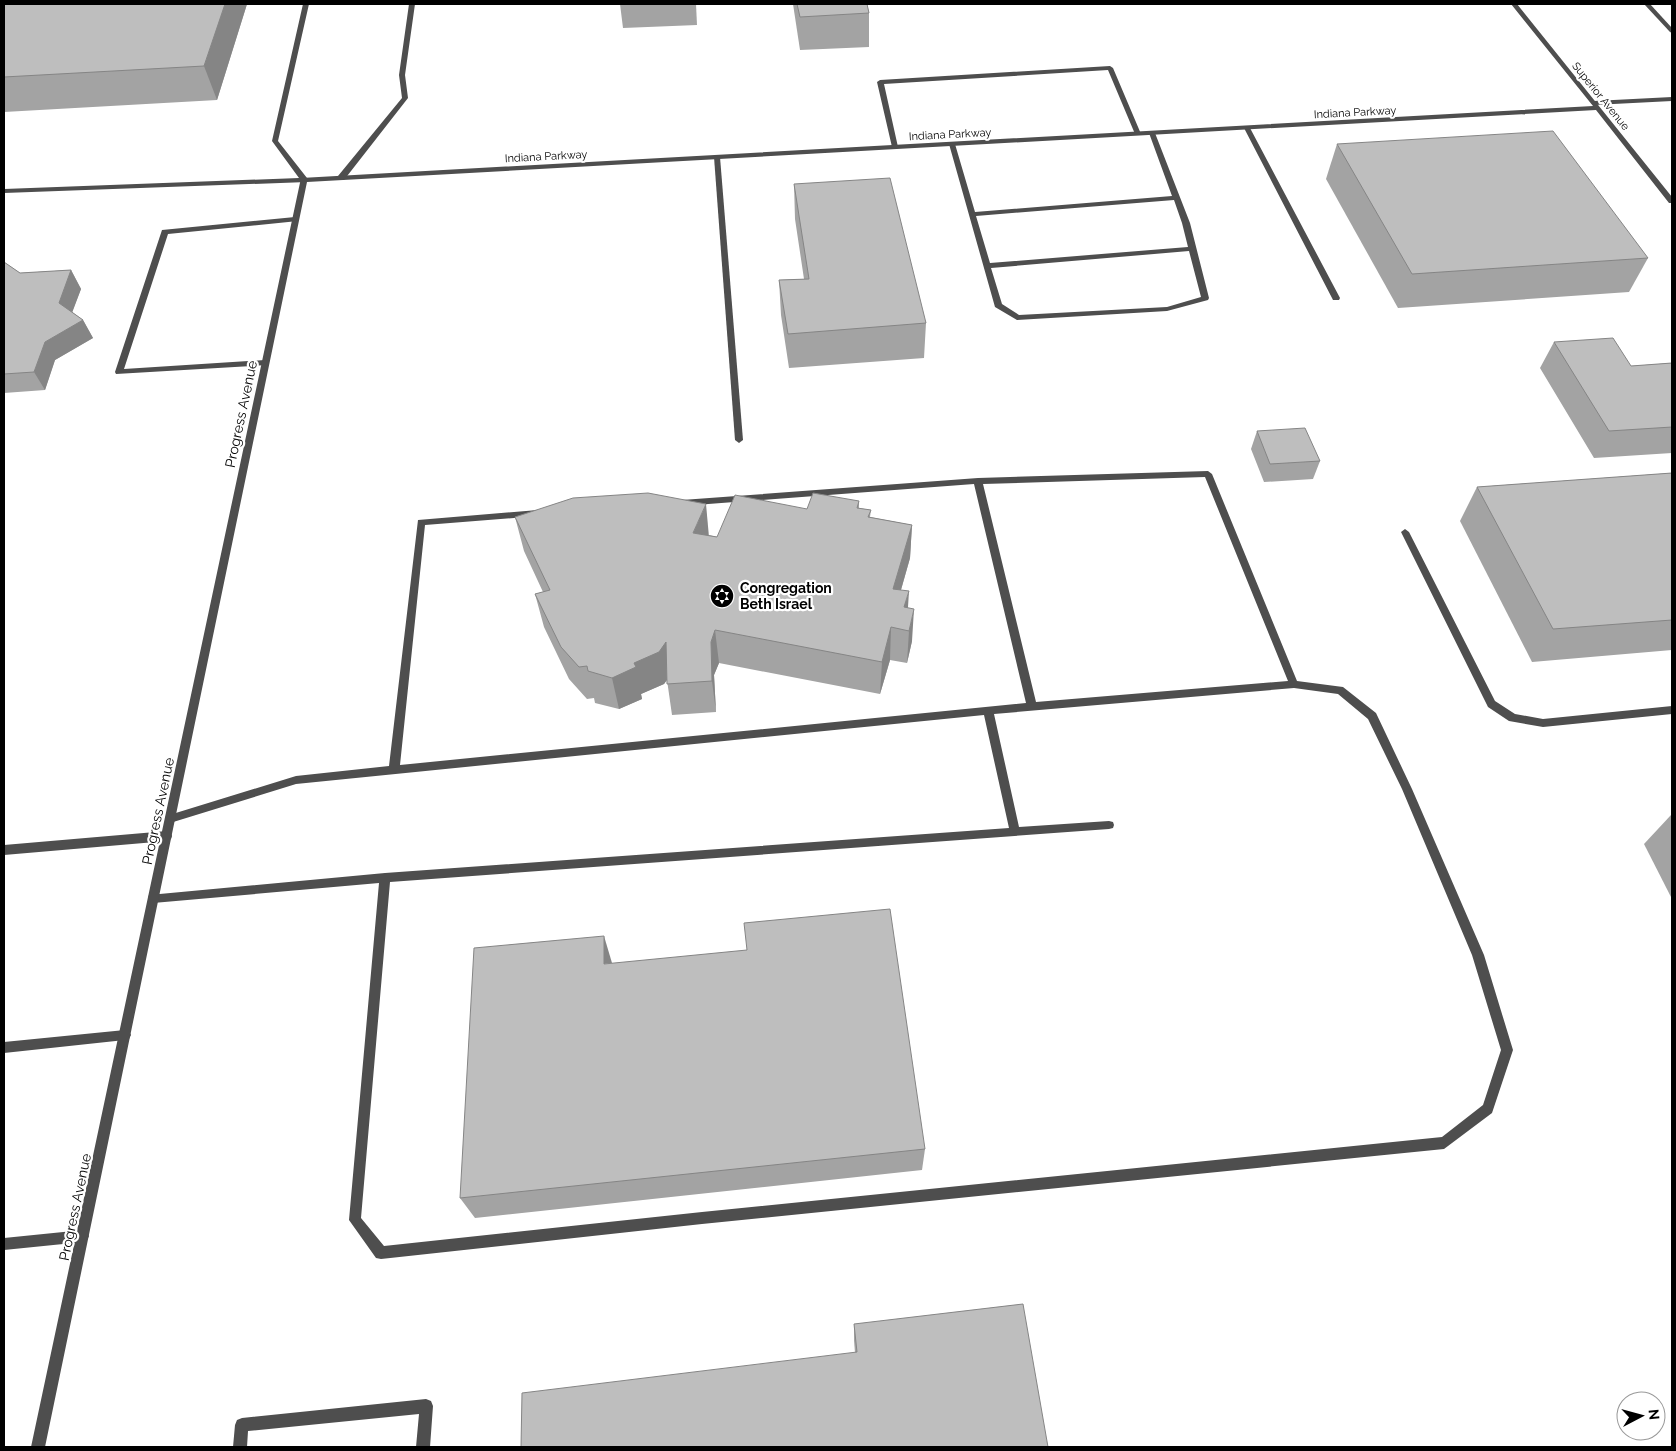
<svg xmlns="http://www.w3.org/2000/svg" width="1676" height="1451" viewBox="0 0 1676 1451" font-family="Raleway,sans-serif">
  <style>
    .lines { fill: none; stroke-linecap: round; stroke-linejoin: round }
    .service { fill: #4e4e4e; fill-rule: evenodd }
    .minor { fill: #4e4e4e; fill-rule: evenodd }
    .wall { fill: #a3a3a3 }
    .shaded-wall { fill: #858585 }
    .building { fill: #bebebe; stroke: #858585 }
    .labels { text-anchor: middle; stroke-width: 4.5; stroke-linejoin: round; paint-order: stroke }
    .far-street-label { font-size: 11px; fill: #000; stroke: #fff }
    .street-label { font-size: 14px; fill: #000; stroke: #fff }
    .poi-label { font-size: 14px; font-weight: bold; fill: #000; stroke: #fff; text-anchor: start }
  </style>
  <rect width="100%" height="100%" fill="#fff"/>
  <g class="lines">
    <g class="service">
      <path d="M303,4H309L278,141L307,178V182L4,193V189L299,178L272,141Z"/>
      <path d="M409,4H415L405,75L408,98L344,180H338V176L402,98L399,75Z"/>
      <path d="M1644,4H1650L1672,28V33L1670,32Z"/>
      <path d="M1110,66L1113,68L1141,134L1140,135L1135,134L1108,70L884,84L898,147L895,149L892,147L877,82L880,80Z"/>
      <path d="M1672,97V101L1594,105L1591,103L1594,101Z"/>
      <path d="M1247,126L1250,128L1340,298L1339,300H1333L1332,298L1244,128Z"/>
      <path d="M1150,132L1155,133L1190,223L1209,298L1208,300L1167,311L1017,320L995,307L949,144L950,143L955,144L975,212L1172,196L1149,133ZM1174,200L1182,223L1188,247L990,263L976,216ZM1189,251L1201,297L1167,307L1019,315L1002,304L991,268Z"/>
      <path d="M717,155L720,157L743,440L739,443L735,440L714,157Z"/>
      <path d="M295,217L299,219L298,221L168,234L124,369L265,360L269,363L268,365L116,374L115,372L162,230Z"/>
      <path d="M1208,471L1212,474L1297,681L1343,687L1376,713L1412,789L1484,955L1513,1050L1492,1113L1444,1149L702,1224L381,1259L376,1258L349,1220L379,883L153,903L149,901L148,898L149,895L385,873L1009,828L984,715L296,784L170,823L166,822L165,819L166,816L296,776L389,766L418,520L538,510L542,513L538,516L425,525L400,765L1026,703L974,484L682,506L678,503L682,500L978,478ZM1205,477L1288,681L1036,702L983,484ZM1294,688L1338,694L1368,719L1402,789L1472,955L1501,1050L1483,1105L1442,1137L702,1212L384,1246L361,1218L390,882L1109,829L1113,828L1114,825L1113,822L1109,821L1019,827L994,714Z"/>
      <path d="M1405,529L1409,532L1495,701L1515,714L1543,719L1672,706V714L1543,727L1509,721L1488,707L1401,532Z"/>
      <path d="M167,831L171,833L172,836L171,839L167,841L4,855V845Z"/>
      <path d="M125,1030L129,1031L131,1035L129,1039L125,1040L4,1053V1042Z"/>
      <path d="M83,1230L87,1232L89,1236L87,1240L83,1242L4,1250V1238Z"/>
      <path d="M426,1399L431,1401L433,1406L430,1447H416L419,1414L248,1431L247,1447H233L235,1425L237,1420L242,1418Z"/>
    </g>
    <path class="minor" d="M1511,4H1517L1672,197V203H1669L1596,110L307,182L45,1447H31L301,178L1593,106Z"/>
  </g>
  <g class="wall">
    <path d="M4,4H247L217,100L4,112Z"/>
    <path d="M620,4H696L697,25L623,28Z"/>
    <path d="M793,4H867L869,13V47L800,50Z"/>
    <path d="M1337,144L1648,258L1629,292L1398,308L1326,179Z"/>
    <path d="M794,184L926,323L924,358L789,368L781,315L779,280L804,279L795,219Z"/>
    <path d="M4,262L20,273L71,270L81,289L72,312L83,320L93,338L55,360L45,390L4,393Z"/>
    <path d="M1554,342L1631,366L1672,363V453L1594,458L1540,368Z"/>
    <path d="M1257,431L1320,461L1313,479L1264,482L1251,449Z"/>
    <path d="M1672,473V650L1532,662L1460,521L1477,487Z"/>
    <path d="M859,501V508L871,510L870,517L912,525L910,558L901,590L908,608L912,641L907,663L890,660L880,694L719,663L714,675L716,712L672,715L667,680L664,684L641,694L642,699L619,709L595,703L594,698L587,699L569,679L544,627L535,594L543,592L524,551L515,517L709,535L717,537L807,509Z"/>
    <path d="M1672,814V899L1644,844L1671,815Z"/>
    <path d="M612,963L925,1149L922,1170L475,1218L460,1198Z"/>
    <path d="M854,1324L1048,1447L855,1353L854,1340Z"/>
  </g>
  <g class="shaded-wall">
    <path d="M225,4H247L217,100L204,66Z"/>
    <path d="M71,270L81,289L69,321L59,303Z"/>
    <path d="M83,320L93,338L55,360L45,390L34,372L45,342Z"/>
    <path d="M706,504L709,537L693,533Z"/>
    <path d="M912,525L910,558L892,621L893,589Z"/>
    <path d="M909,591L907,624L904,607Z"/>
    <path d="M914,609L912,641L907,663L909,631Z"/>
    <path d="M891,627L890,660L880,694L882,662Z"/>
    <path d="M715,630L719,663L714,675L716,712L712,681L711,642Z"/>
    <path d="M666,642L671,674L664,684L641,694L642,699L619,709L612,678L634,663Z"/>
    <path d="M604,936L612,963L604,964Z"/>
  </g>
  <g class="building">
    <path d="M4,4H225L204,66L4,77Z"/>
    <path d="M797,4H867L869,13L800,17Z"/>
    <path d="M1553,131L1648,258L1412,274L1337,144Z"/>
    <path d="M890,178L926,323L788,334L779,280L809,279L794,184Z"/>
    <path d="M4,262L20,273L71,270L59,303L83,320L45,342L34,372L4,374Z"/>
    <path d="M1613,338L1631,366L1672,363V427L1609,431L1554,342Z"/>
    <path d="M1305,428L1320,461L1270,464L1257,431Z"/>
    <path d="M1672,473V620L1553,629L1477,487Z"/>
    <path d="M648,493L706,504L693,533L717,537L735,495L807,509L813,493L859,501L857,508L871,510L868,517L912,525L893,589L909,591L904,607L914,609L909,631L891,627L882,662L715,630L711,642L712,681L667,684L666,642L659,652L634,663L636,667L612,678L588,671L587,666L579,667L561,647L535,594L550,590L515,517L573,498Z"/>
    <path d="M890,909L925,1149L460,1198L474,948L604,936V964L747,950L744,923Z"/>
    <path d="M1023,1304L1048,1447H521L522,1393L857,1352L854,1324Z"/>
  </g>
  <defs>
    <g id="synagogue-disc" transform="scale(1.25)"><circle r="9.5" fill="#000" stroke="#fff"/><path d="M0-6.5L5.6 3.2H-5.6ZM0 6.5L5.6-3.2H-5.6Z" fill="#fff"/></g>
  </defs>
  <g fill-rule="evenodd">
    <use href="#synagogue-disc" x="722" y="596"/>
  </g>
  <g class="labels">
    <g class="far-street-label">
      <text transform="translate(1601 96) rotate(51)" y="4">Superior Avenue</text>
      <text transform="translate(1355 112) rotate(-3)" y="4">Indiana Parkway</text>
      <text transform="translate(950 134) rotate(-3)" y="4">Indiana Parkway</text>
      <text transform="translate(546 156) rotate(-3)" y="4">Indiana Parkway</text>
    </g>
    <g class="street-label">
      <text transform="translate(241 414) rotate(-78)" y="5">Progress Avenue</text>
      <text transform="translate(158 811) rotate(-78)" y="5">Progress Avenue</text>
      <text transform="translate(75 1207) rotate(-78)" y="5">Progress Avenue</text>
    </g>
    <g class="poi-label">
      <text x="740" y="593">Congregation<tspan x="740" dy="16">Beth Israel</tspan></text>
    </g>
  </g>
  <rect width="1676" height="1451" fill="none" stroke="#000000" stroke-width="10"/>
  <g transform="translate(1641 1416) rotate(84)"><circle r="24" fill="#ffffff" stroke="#999999"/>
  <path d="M0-4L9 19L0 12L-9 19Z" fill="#000000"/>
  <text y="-8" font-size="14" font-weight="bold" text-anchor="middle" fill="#000000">N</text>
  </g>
</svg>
